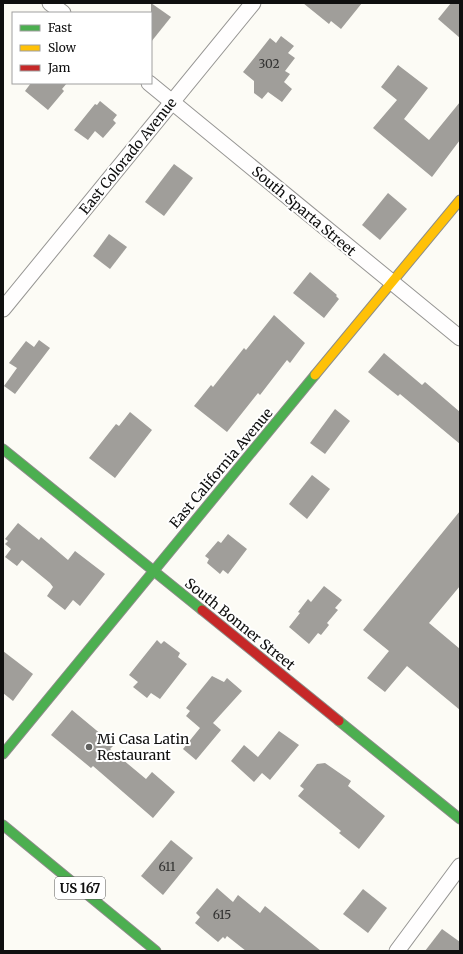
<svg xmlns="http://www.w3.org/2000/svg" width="463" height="954" viewBox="0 0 463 954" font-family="Merriweather,serif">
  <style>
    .building { fill: #a09e9a }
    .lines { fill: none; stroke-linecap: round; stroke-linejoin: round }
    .street-casing { stroke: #969593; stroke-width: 17 }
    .fast-casing { stroke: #8c8c89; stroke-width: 11 }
    .slow-casing { stroke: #8c8c89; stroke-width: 11 }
    .jam-casing { stroke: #8c8c89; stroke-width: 11 }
    .street { stroke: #fffefe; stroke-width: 15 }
    .fast { stroke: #4caf50; stroke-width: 9 }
    .slow { stroke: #ffc107; stroke-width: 9 }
    .jam { stroke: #c62828; stroke-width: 9 }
    .poi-dot { fill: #626260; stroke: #fff; stroke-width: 1.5 }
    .labels { text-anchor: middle; stroke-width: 4; stroke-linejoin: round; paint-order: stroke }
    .number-label { font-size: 12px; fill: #333332 }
    .shield { fill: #fff; stroke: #575757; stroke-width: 1 }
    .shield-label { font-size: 13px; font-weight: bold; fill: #0f0f0f }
    .street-label { font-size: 14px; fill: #0f0f0f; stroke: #fff }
    .poi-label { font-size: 14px; fill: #0f0f0f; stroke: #fff; text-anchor: start }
  </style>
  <rect width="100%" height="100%" fill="#fcfbf5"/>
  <g class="building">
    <path d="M151,3L171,17L151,42Z"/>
    <path d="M303,3H362L341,29L331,21L329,24Z"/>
    <path d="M451,3H460V38L438,19Z"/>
    <path d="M281,36L294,46L288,53L295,58L285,71L290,74L284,82L292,89L282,102L268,92L262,99L254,93V81L243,72L270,38L276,43Z"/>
    <path d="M398,65L428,88L404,119L429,140L460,102V140L432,177L373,128L397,100L381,87Z"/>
    <path d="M31,83H67L62,89L64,91L48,110L25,91Z"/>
    <path d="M100,101L117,115L113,120L116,123L103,138L95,131L88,140L74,130L95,104L97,105Z"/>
    <path d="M174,164L193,178L164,216L145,202Z"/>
    <path d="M388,193L407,209L380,240L362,225Z"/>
    <path d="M109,234L127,247L110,269L93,256Z"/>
    <path d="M310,272L337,295L336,296L339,299L324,318L293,293Z"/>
    <path d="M274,315L305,343L290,363L287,360L260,395L258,393L227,432L194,406L211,385L213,387L244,348L246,350Z"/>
    <path d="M39,340L50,348L15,394L4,386L17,368L9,363L26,341L34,347Z"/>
    <path d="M384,353L422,385L425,382L460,412V444L400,394L398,396L368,372Z"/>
    <path d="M335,409L350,421L325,454L310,443Z"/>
    <path d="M130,412L152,430L115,478L89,458L116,424L119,426Z"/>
    <path d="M312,475L330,489L307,519L289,504Z"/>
    <path d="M460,511V586L429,623L460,649V710L407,666L385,692L367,678L389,651L363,630Z"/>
    <path d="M18,523L39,540L41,537L68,560L75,551L105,574L80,606L73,600L65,610L47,596L53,587L50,583L22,560L17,566L5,557L11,549L5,544L8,541L5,539Z"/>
    <path d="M228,534L247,549L228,574L223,570L220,574L207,563L209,559L205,556L218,541L221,543Z"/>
    <path d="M324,586L342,600L335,608L338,610L327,623L329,625L321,635L318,633L309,644L289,627L300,613L298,612L308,599L311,602Z"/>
    <path d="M157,640L161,644L164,641L180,653L178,657L187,664L160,699L151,693L147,698L133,687L138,682L129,675Z"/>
    <path d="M3,651L33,674L13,701L3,693Z"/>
    <path d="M212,676L224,682L227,678L242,691L213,723L221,730L196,760L183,749L200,728L186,716L190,711L186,708Z"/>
    <path d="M72,710L114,745L110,749L146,779L152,772L175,792L153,818L93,766L91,768L51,735Z"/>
    <path d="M279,731L299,745L270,780L262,773L254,782L231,761L244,745L258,757Z"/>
    <path d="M325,763L351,781L348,786L385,816L359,849L339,833L341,831L298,796L304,789L300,786L317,764Z"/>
    <path d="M171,840L193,858L163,895L141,876Z"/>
    <path d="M217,888L233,902L238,895L260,913L265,906L321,951H246L227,936L225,939L223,937L218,942L195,923L200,917L196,913Z"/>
    <path d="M363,889L387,908L368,933L343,914Z"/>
    <path d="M442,929L460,942V951H425Z"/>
  </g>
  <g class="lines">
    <g class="street-casing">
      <g id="street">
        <path d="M50,3L63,13"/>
        <path d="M149,83L460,338"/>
        <path d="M3,309L253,3"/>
        <path d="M397,951L460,866"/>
      </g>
    </g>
    <g class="fast-casing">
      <g id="fast">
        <path d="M3,449L202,610"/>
        <path d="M339,721L460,819"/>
        <path d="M3,754L315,375"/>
        <path d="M3,825L156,951"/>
      </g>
    </g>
    <g class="slow-casing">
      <path id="slow" d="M315,375L460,200"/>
    </g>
    <g class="jam-casing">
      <path id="jam" d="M202,610L339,721"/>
    </g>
    <use href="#street" class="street"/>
    <use href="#fast" class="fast"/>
    <use href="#slow" class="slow"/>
    <use href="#jam" class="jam"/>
  </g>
  <circle class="poi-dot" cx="89" cy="747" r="4"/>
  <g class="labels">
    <g class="number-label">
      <text x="269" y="68">302</text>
      <text x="167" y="871">611</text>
      <text x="222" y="919">615</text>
    </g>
    <rect class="shield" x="55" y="877" width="50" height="22" rx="3"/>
    <g class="shield-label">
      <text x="80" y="893">US 167</text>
    </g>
    <g class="street-label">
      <text transform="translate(128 156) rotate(-51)" y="5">East Colorado Avenue</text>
      <text transform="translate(304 211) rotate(40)" y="5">South Sparta Street</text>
      <text transform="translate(221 468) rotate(-50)" y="5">East California Avenue</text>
      <text transform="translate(240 624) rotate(39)" y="5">South Bonner Street</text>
    </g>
    <g class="poi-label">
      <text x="97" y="744">Mi Casa Latin<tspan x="97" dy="16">Restaurant</tspan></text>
    </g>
  </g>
  <rect width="463" height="954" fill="none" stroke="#0f0f0f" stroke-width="8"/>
  <rect x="12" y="12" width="140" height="72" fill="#ffffff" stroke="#9f9f9f"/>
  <rect x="20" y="25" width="20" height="6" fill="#4caf50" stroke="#9f9f9f"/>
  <text x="48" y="32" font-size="12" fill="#0f0f0f">Fast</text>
  <rect x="20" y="45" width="20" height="6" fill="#ffc107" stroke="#9f9f9f"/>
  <text x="48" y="52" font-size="12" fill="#0f0f0f">Slow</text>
  <rect x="20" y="65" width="20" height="6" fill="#c62828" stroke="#9f9f9f"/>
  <text x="48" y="72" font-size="12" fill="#0f0f0f">Jam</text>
</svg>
